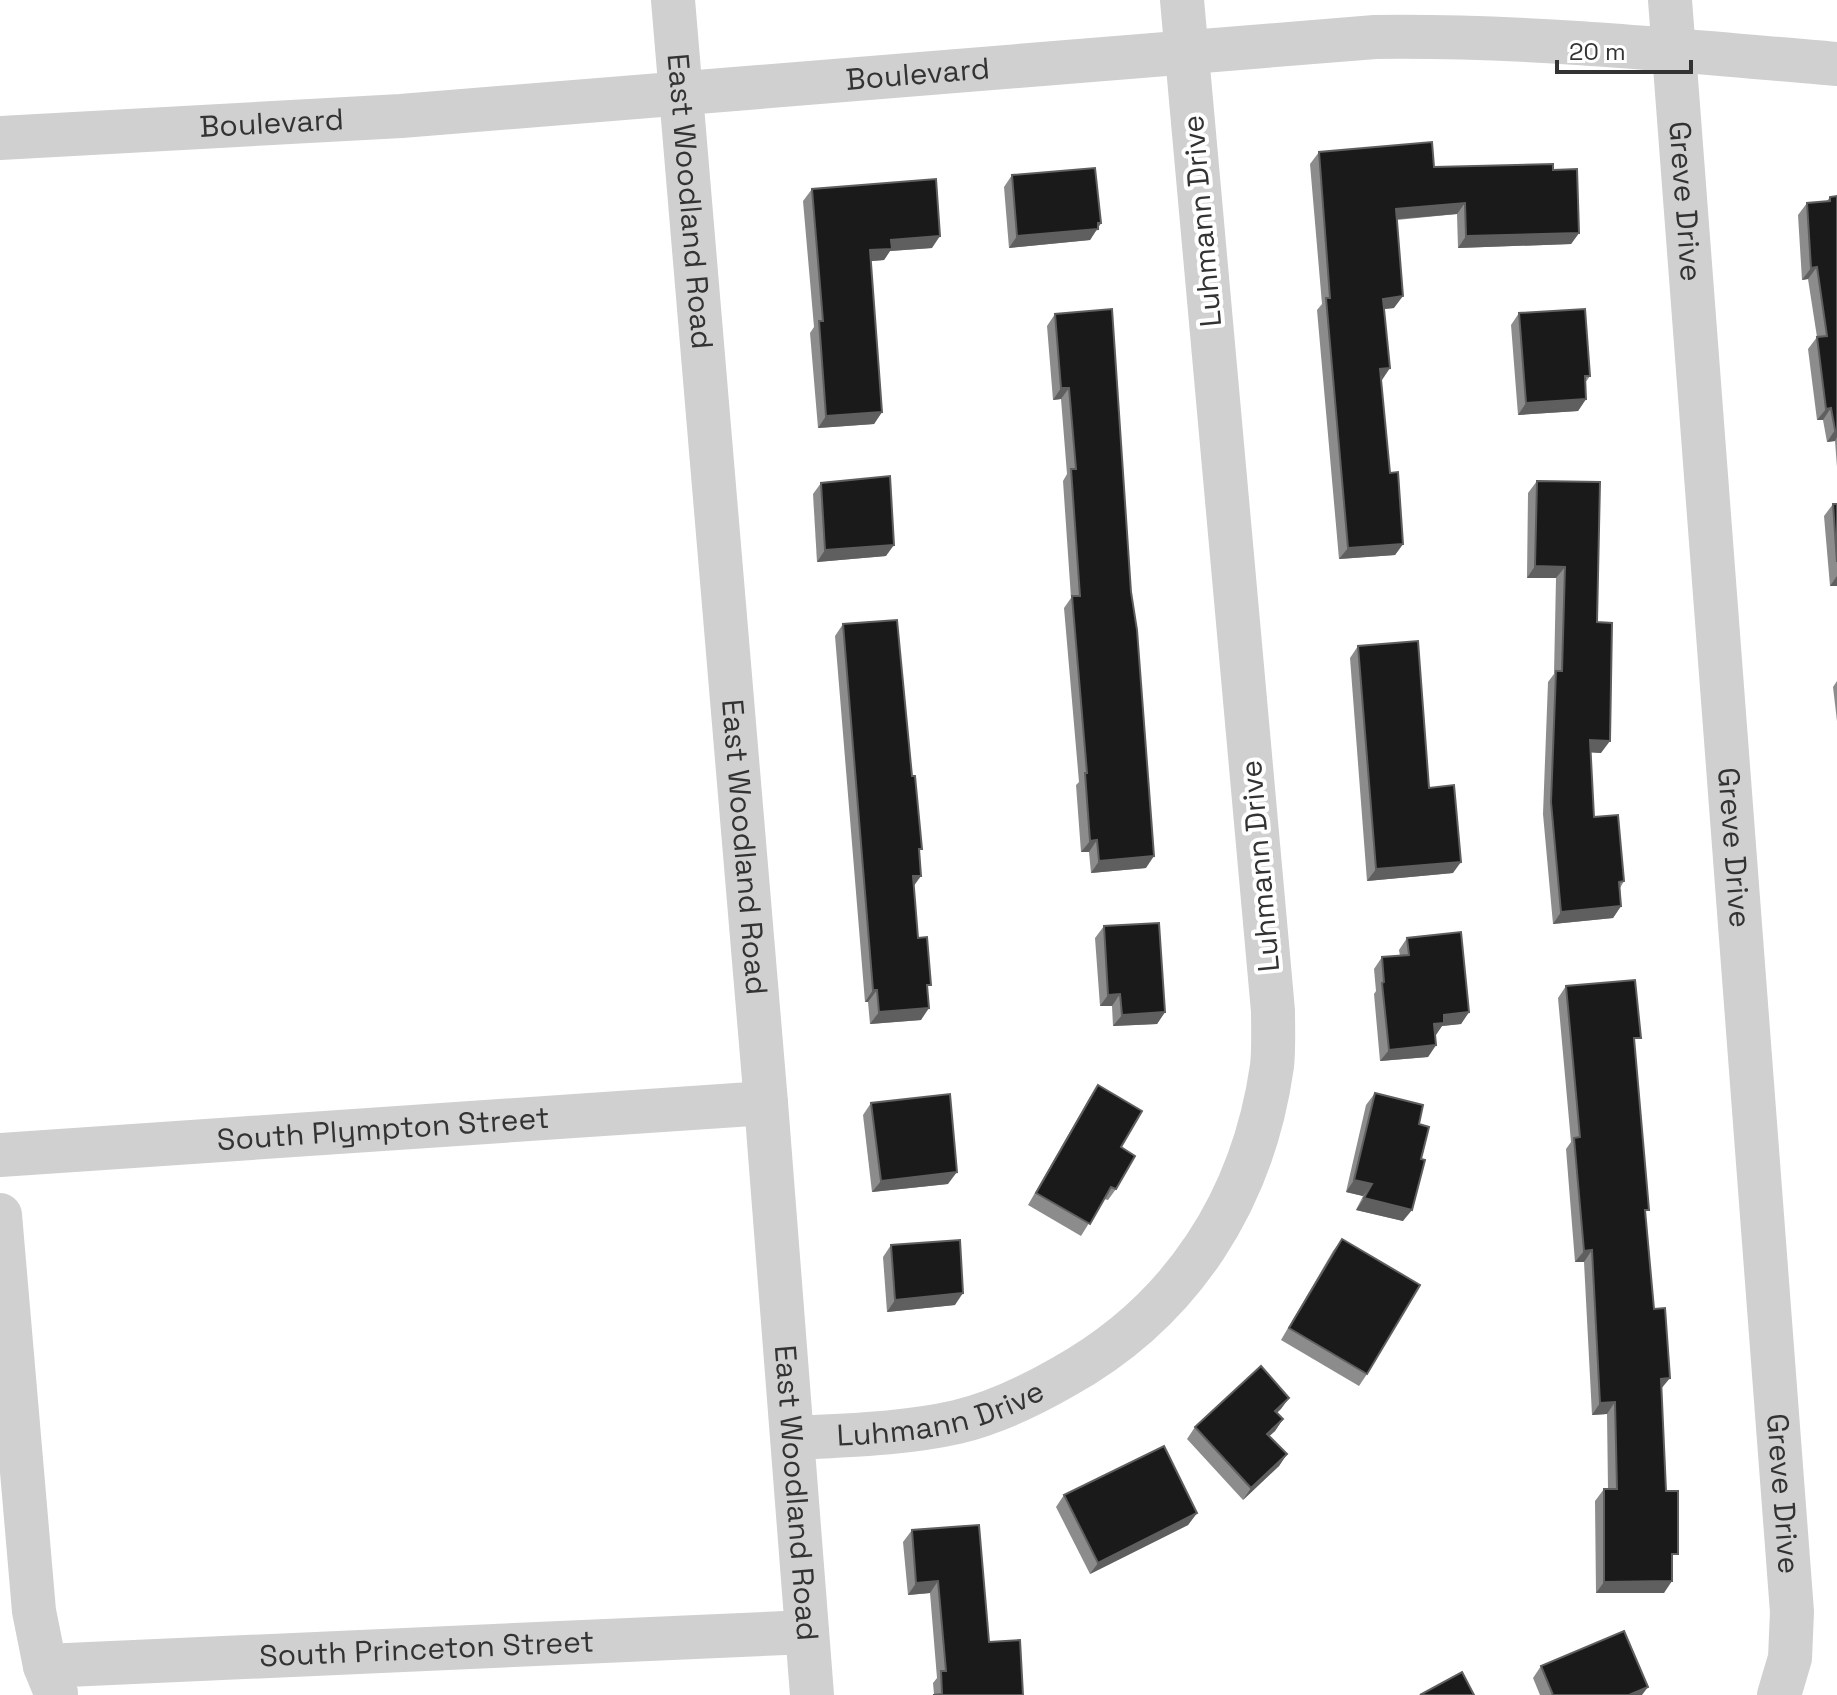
<svg xmlns="http://www.w3.org/2000/svg" width="1837" height="1695" viewBox="0 0 1837 1695" font-family="'Space Grotesk',sans-serif">
  <style>
    .lines { fill: none; stroke-linecap: round; stroke-linejoin: round }
    .minor { stroke: #d0d0d0; stroke-width: 44 }
    .wall { fill: #8c8c8c }
    .shaded-wall { fill: #5f5f5f }
    .building { fill: #1a1a1a; stroke: #5f5f5f; stroke-width: 2 }
    .labels { text-anchor: middle; stroke-width: 8; stroke-linejoin: round; paint-order: stroke }
    .street-label { font-size: 30px; fill: #333; stroke: #fff }
  </style>
  <rect width="100%" height="100%" fill="#fff"/>
  <g class="lines">
    <g class="minor">
      <path id="s1" d="M673,0L766,1103L812,1695"/>
      <path id="s2" d="M1670,0L1792,1612L1790,1658L1779,1695"/>
      <path id="s3" d="M0,138L401,116L1375,37C1529,35 1683,51 1837,64"/>
      <path id="s4" d="M0,1155L766,1103"/>
      <path d="M0,1215L34,1611L45,1666L56,1693"/>
      <path id="s5" d="M793,1438C848,1435 904,1434 957,1422C995,1413 1030,1396 1063,1377C1182,1311 1253,1200 1272,1066C1274,1048 1273,1029 1273,1011L1182,0"/>
      <path id="s6" d="M45,1666L807,1632"/>
    </g>
  </g>
  <g class="wall">
    <path d="M1319,152L1434,167L1553,170L1579,233L1571,244L1458,248L1457,214L1397,220L1394,308L1384,309L1381,380L1390,473L1403,544L1395,555L1339,559L1317,310L1322,304L1310,164Z"/>
    <path d="M1012,175L1101,223L1090,240L1009,248L1004,187Z"/>
    <path d="M812,189L932,248L890,251L884,260L871,261L882,412L874,424L818,428L810,333L814,327L803,201Z"/>
    <path d="M1837,196V467L1835,441L1827,442L1823,420H1817L1808,349L1817,337L1808,279L1802,280L1798,215L1807,203L1827,201L1830,197Z"/>
    <path d="M1112,309L1146,868L1091,873L1089,852H1081L1076,785L1079,782L1064,608L1071,598L1063,481L1067,474L1061,399L1053,400L1047,326L1055,314Z"/>
    <path d="M1519,313L1590,376L1585,383L1586,399L1578,411L1518,415L1511,325Z"/>
    <path d="M1537,481L1597,622L1601,753L1591,752L1594,817L1624,881L1620,888L1621,906L1613,918L1553,924L1543,814L1548,682L1554,674L1556,578H1527L1528,493Z"/>
    <path d="M821,483L886,556L817,562L813,494Z"/>
    <path d="M1833,504H1837V586H1830L1824,516Z"/>
    <path d="M843,624L914,886L918,938L928,990L921,1020L870,1024L868,1002H865L835,636Z"/>
    <path d="M1358,646L1429,788L1453,873L1367,881L1350,658Z"/>
    <path d="M1837,681V721L1833,687Z"/>
    <path d="M1104,926L1165,1012L1157,1024L1113,1026L1112,1006H1100L1095,938Z"/>
    <path d="M1407,938L1469,1012L1461,1024L1442,1026L1435,1035L1436,1045L1428,1057L1380,1061L1374,994L1376,991L1374,969L1382,957L1400,956L1399,950Z"/>
    <path d="M1566,986L1635,1046L1645,1215L1661,1389L1666,1491L1672,1562L1664,1593H1596L1595,1501L1604,1489H1608L1607,1414L1592,1415L1584,1262H1575L1566,1149L1571,1142L1558,998Z"/>
    <path d="M1098,1085L1121,1147L1116,1189L1108,1200L1104,1199L1081,1236L1028,1205L1090,1097Z"/>
    <path d="M1375,1093L1419,1124L1421,1159L1403,1221L1356,1210L1363,1196L1346,1192L1366,1105Z"/>
    <path d="M871,1103L948,1184L872,1192L863,1115Z"/>
    <path d="M1342,1239L1367,1374L1359,1386L1281,1340L1333,1251Z"/>
    <path d="M891,1245L955,1305L887,1312L883,1257Z"/>
    <path d="M1289,1398L1277,1413L1283,1419L1275,1431L1269,1436L1287,1454L1279,1466L1243,1500L1187,1439L1195,1427Z"/>
    <path d="M1064,1495L1197,1513L1188,1525L1090,1574L1056,1507Z"/>
    <path d="M912,1530L989,1642L1023,1695L934,1694L933,1683L937,1678L930,1593L908,1595L903,1542Z"/>
    <path d="M1541,1666L1642,1695H1540L1533,1678Z"/>
  </g>
  <g class="shaded-wall">
    <path d="M1465,203L1457,214L1387,220L1396,209Z"/>
    <path d="M1101,223L1090,240L1009,248L1017,236Z"/>
    <path d="M1579,233L1571,244L1458,248L1466,236Z"/>
    <path d="M940,236L932,248L890,251L884,260L861,262L870,250L891,240Z"/>
    <path d="M1817,267L1808,279L1802,280L1811,268Z"/>
    <path d="M1403,296L1394,308L1375,310L1383,299Z"/>
    <path d="M1390,368L1382,380L1380,369Z"/>
    <path d="M1061,388H1069L1061,399L1053,400Z"/>
    <path d="M1586,399L1578,411L1518,415L1526,403Z"/>
    <path d="M1831,408L1823,420H1817L1826,409Z"/>
    <path d="M882,412L874,424L818,428L826,416Z"/>
    <path d="M1835,430H1837V437L1835,441L1827,442Z"/>
    <path d="M1403,544L1395,555L1339,559L1348,548Z"/>
    <path d="M894,545L886,556L817,562L825,550Z"/>
    <path d="M1535,566L1565,567L1556,578H1527Z"/>
    <path d="M1837,576V586H1830Z"/>
    <path d="M1590,740L1610,741L1601,753L1582,752Z"/>
    <path d="M1097,840L1089,852H1081L1090,841Z"/>
    <path d="M1154,856L1146,868L1091,873L1099,861Z"/>
    <path d="M1461,862L1453,873L1367,881L1376,869Z"/>
    <path d="M913,876H921L913,887Z"/>
    <path d="M1621,906L1613,918L1553,924L1561,912Z"/>
    <path d="M873,990H877L868,1002H865Z"/>
    <path d="M1120,994L1112,1006H1100L1108,995Z"/>
    <path d="M929,1008L921,1020L870,1024L879,1012Z"/>
    <path d="M1165,1012L1157,1024L1113,1026L1122,1015Z"/>
    <path d="M1469,1012L1461,1024L1442,1026L1436,1035L1426,1036L1434,1024L1444,1015Z"/>
    <path d="M1436,1045L1428,1057L1380,1061L1389,1050Z"/>
    <path d="M957,1172L948,1184L872,1192L881,1181Z"/>
    <path d="M1354,1180L1372,1184L1363,1196L1346,1192Z"/>
    <path d="M1364,1198L1412,1210L1403,1221L1356,1210Z"/>
    <path d="M1592,1250L1584,1262H1575L1584,1251Z"/>
    <path d="M963,1293L955,1305L887,1312L895,1300Z"/>
    <path d="M1670,1378L1661,1389V1379Z"/>
    <path d="M1289,1398L1281,1409L1267,1422L1275,1411Z"/>
    <path d="M1615,1402L1607,1414L1592,1415L1600,1403Z"/>
    <path d="M1283,1419L1275,1431L1259,1445L1267,1434Z"/>
    <path d="M1287,1454L1279,1466L1243,1500L1251,1488Z"/>
    <path d="M1197,1513L1188,1525L1090,1574L1098,1563Z"/>
    <path d="M938,1581L930,1593L908,1595L916,1583Z"/>
    <path d="M1672,1581L1664,1593H1596L1604,1582Z"/>
    <path d="M1648,1687L1642,1695H1629Z"/>
  </g>
  <g class="building">
    <path d="M1432,142L1434,167L1553,164V170L1577,169L1579,233L1466,236L1465,203L1396,209L1403,296L1383,299L1390,368L1380,369L1390,473L1398,472L1403,544L1348,548L1326,298H1330L1319,152Z"/>
    <path d="M1095,168L1101,223H1098V229L1017,236L1012,175Z"/>
    <path d="M936,179L940,236L891,240L892,249L870,250L882,412L826,416L819,321H823L812,189Z"/>
    <path d="M1837,196V430H1835L1831,408L1826,409L1817,337L1827,336L1817,267L1811,268L1807,203L1830,201V197Z"/>
    <path d="M1112,309L1131,592L1137,630L1154,856L1099,861L1097,840L1090,841L1085,773H1087L1072,596H1080L1071,469H1076L1069,388H1061L1055,314Z"/>
    <path d="M1585,309L1590,376H1585L1586,399L1526,403L1519,313Z"/>
    <path d="M890,476L894,545L825,550L821,483Z"/>
    <path d="M1537,481L1600,482L1597,622L1612,623L1610,741L1590,740L1594,817L1618,815L1624,881L1619,882L1621,906L1561,912L1551,802L1556,671H1562L1565,567L1535,566Z"/>
    <path d="M1833,504H1837V562Z"/>
    <path d="M897,620L912,776H915L922,849H919L921,876H913L918,938L927,937L931,985H927L929,1008L879,1012L877,990H873L843,624Z"/>
    <path d="M1418,641L1429,788L1454,785L1461,862L1376,869L1358,646Z"/>
    <path d="M1159,923L1165,1012L1122,1015L1120,994L1108,995L1104,926Z"/>
    <path d="M1461,932L1469,1012L1444,1015V1023L1434,1024L1436,1045L1389,1050L1382,983L1384,982L1382,957L1409,955L1407,938Z"/>
    <path d="M1635,980L1641,1038H1634L1649,1210H1645L1654,1309L1665,1308L1670,1378L1661,1379L1666,1491H1678V1554H1672V1581L1604,1582V1489H1617L1615,1402L1600,1403L1592,1250L1584,1251L1574,1138L1580,1137L1566,986Z"/>
    <path d="M1098,1085L1142,1111L1121,1147L1135,1156L1116,1189L1111,1187L1090,1224L1036,1193Z"/>
    <path d="M1375,1093L1423,1105L1419,1124L1429,1127L1421,1159L1425,1160L1412,1210L1364,1198L1372,1184L1354,1180Z"/>
    <path d="M950,1094L957,1172L881,1181L871,1103Z"/>
    <path d="M1342,1239L1420,1285L1367,1374L1289,1328Z"/>
    <path d="M960,1240L963,1293L895,1300L891,1245Z"/>
    <path d="M1261,1366L1289,1398L1275,1411L1283,1419L1267,1434L1287,1454L1251,1488L1195,1427Z"/>
    <path d="M1164,1446L1197,1513L1098,1563L1064,1495Z"/>
    <path d="M979,1525L989,1642L1020,1640L1023,1695H933L942,1694L941,1671H946L938,1581L916,1583L912,1530Z"/>
    <path d="M1624,1631L1648,1687L1629,1695H1553L1541,1666Z"/>
    <path d="M1462,1672L1474,1695H1420Z"/>
  </g>
  <g class="labels">
    <g class="street-label">
      <text dy="10" stroke="none"><textPath href="#s3" startOffset="920">Boulevard</textPath></text>
      <text dy="10" stroke="none"><textPath href="#s3" startOffset="272">Boulevard</textPath></text>
      <text dy="10" stroke="none"><textPath href="#s1" startOffset="202">East Woodland Road</textPath></text>
      <text dy="10" stroke="none"><textPath href="#s2" startOffset="202">Greve Drive</textPath></text>
      <text transform="translate(1202 221) rotate(-95)" y="10">Luhmann Drive</text>
      <text dy="10" stroke="none"><textPath href="#s1" startOffset="850">East Woodland Road</textPath></text>
      <text dy="10" stroke="none"><textPath href="#s2" startOffset="850">Greve Drive</textPath></text>
      <text transform="translate(1260 866) rotate(-95)" y="10">Luhmann Drive</text>
      <text dy="10" stroke="none"><textPath href="#s4" startOffset="384">South Plympton Street</textPath></text>
      <text dy="10" stroke="none"><textPath href="#s5" startOffset="150">Luhmann Drive</textPath></text>
      <text dy="10" stroke="none"><textPath href="#s1" startOffset="1498">East Woodland Road</textPath></text>
      <text dy="10" stroke="none"><textPath href="#s2" startOffset="1498">Greve Drive</textPath></text>
      <text dy="10" stroke="none"><textPath href="#s6" startOffset="382">South Princeton Street</textPath></text>
    </g>
  </g>
  <path d="M1557 60v12h134v-12" fill="none" stroke="#333333" stroke-width="4"/>
  <text x="1569" y="60" font-size="24" fill="#333333" stroke="#ffffff" stroke-width="6" paint-order="stroke">20 m</text>
</svg>
